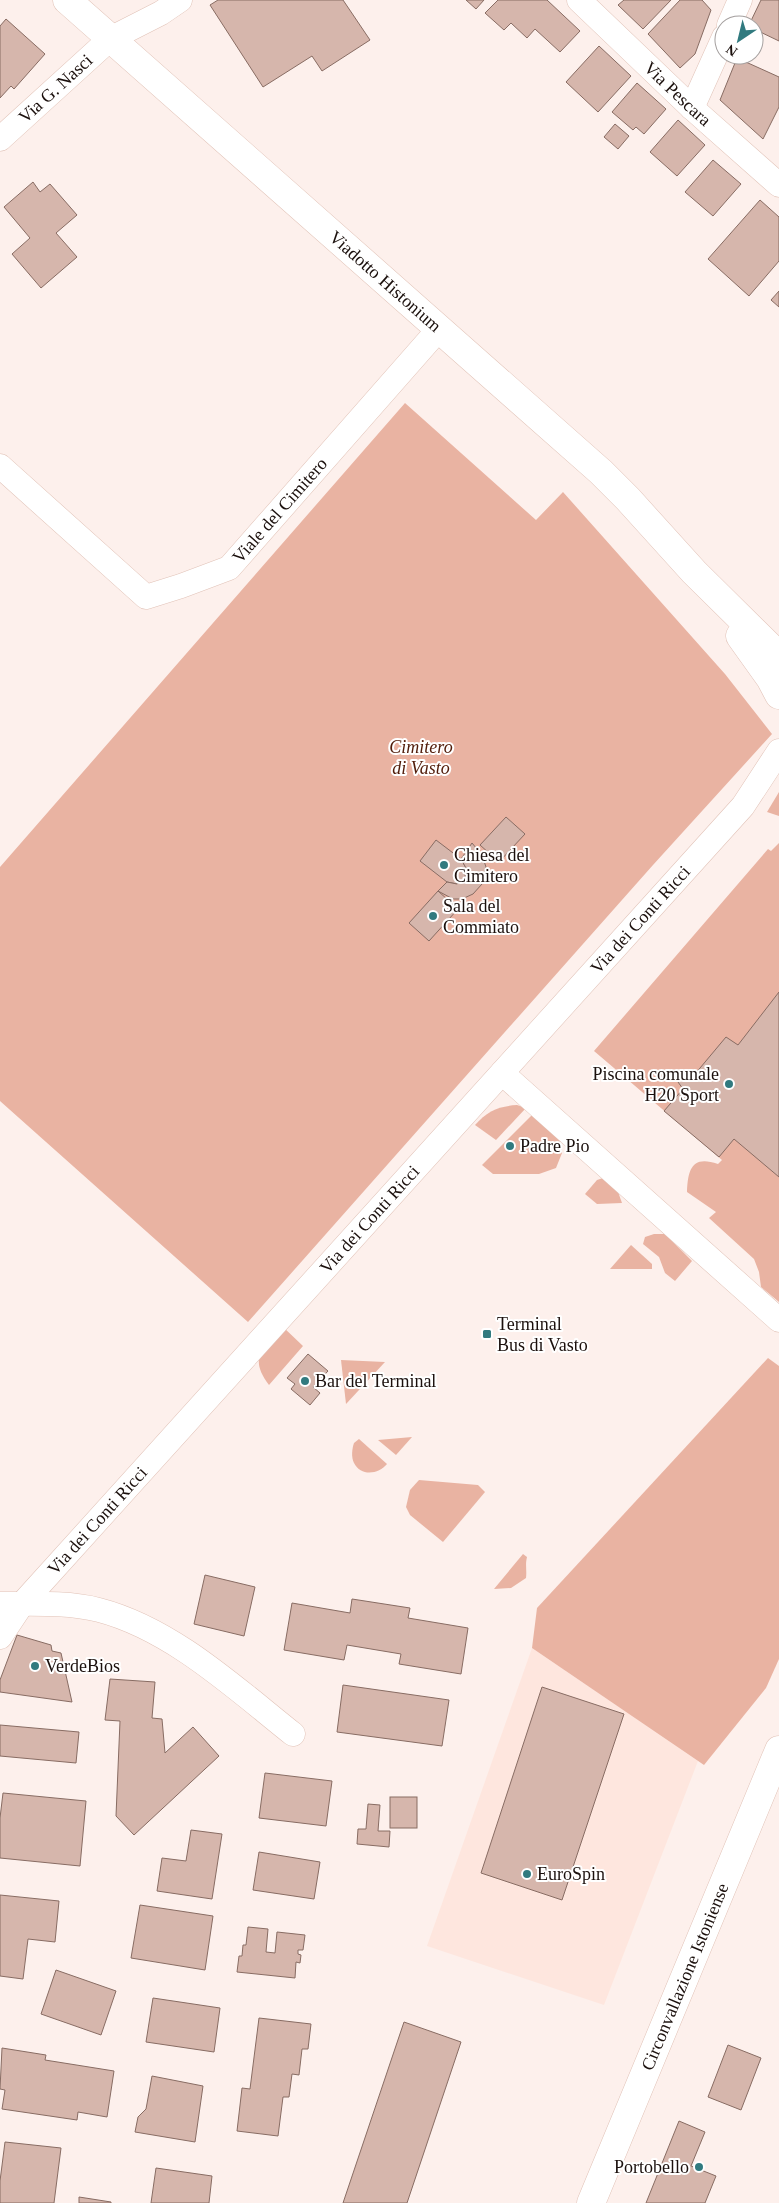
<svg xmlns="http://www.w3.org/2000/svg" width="779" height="2203" viewBox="0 0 779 2203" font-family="Georgia,serif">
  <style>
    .built { fill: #fee6de }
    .green { fill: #e9b3a2 }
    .building { fill: #d6b6ac; stroke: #886c63 }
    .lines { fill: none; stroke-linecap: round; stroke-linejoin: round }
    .minor-casing { stroke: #e1c2b7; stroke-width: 25 }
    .major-casing { stroke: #e1c2b7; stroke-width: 29 }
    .minor { stroke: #fff; stroke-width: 24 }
    .major { stroke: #fff; stroke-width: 28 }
    .poi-dot { fill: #317a7f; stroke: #fff; stroke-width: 2 }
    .labels { text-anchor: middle; stroke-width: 4; stroke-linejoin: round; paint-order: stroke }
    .street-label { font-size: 18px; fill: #1b100d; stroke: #fff }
    .park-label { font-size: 18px; font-style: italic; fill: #511c09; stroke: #fff }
    .poi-label { font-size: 18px; fill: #1b100d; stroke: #fff; text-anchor: start }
  </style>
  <rect width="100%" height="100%" fill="#fdf0ec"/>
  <path class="built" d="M532,1648L698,1761L604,2005L427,1946Z"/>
  <g class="green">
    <path d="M405,403L536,520L563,492L725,674L772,734L653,865L248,1322L0,1101V867Z"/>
    <path d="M779,792V816L767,812Z"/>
    <path d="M779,843V1302L761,1287L759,1272L754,1259L709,1218L716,1212L687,1192C688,1169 692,1155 718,1164L722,1160L594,1051L768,849L771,851Z"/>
    <path d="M517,1105L526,1108L496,1140L475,1125C487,1111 499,1106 517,1105Z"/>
    <path d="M533,1114L561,1141L562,1153L556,1168L539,1174H493L482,1165Z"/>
    <path d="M603,1178L617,1189L622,1203L597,1204L585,1194L597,1180Z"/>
    <path d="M654,1234H665L692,1261L675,1281L665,1273L659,1257L643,1244L645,1237Z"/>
    <path d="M631,1245L652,1264V1269H610Z"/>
    <path d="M282,1326L303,1346L269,1385C248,1357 263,1349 282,1326Z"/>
    <path d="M768,1358L779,1366V1659L766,1688L704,1765L532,1648L537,1608Z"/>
    <path d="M341,1360L385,1362L346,1404Z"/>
    <path d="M412,1437L396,1455L378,1440Z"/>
    <path d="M359,1439L387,1464C379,1474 361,1477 354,1463C351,1457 352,1449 354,1443Z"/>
    <path d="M419,1480L478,1485L485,1492L443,1542L410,1515L406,1507L410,1490Z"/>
    <path d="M523,1554L527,1557C525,1565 527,1570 526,1578L511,1588L494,1589Z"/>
  </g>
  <g class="building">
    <path d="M218,0H343L370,40L322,71L312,56L263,87L210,5Z"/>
    <path d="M466,0H484L476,9Z"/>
    <path d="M498,0H547L580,31L560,52L535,29L527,38L511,23L504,30L485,13Z"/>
    <path d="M624,0H671L643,29L618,5Z"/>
    <path d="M680,0H702L711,10L695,54L680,68L648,34Z"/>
    <path d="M761,0H779V41L754,29V25H749Z"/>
    <path d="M6,19L45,54L14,89L11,86L0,98V26Z"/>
    <path d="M599,46L631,76L598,112L566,82Z"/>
    <path d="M737,58L779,77V107L763,139L720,100Z"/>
    <path d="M637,83L666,109L644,134L636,127L633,130L612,112Z"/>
    <path d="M678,120L705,145L677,176L650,152Z"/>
    <path d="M615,124L629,136L618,149L604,137Z"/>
    <path d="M713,160L741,184L713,216L685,192Z"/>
    <path d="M33,182L40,192L50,184L77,215L56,233L77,257L41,288L12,254L30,238L4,207Z"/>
    <path d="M760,200L779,217V261L749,296L708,259Z"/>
    <path d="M779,291V307L771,300Z"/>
    <path d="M506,817L525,834L499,862L480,845Z"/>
    <path d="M436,840L461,859L466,868L465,878L457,884L447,882L420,861Z"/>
    <path d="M472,843L482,855L486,867L482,884L473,894L462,899H453L438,891L447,882L457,884L465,878L466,868L461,859Z"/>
    <path d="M438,891L458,909L429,941L409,923Z"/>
    <path d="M779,992V1177L734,1139L719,1157L664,1111L683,1089L678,1082L681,1075L688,1072L695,1074L726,1037L738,1045Z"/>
    <path d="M308,1354L328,1371L313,1387L320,1393L310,1405L291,1389L295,1384L287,1378Z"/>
    <path d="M205,1575L255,1587L244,1636L194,1624Z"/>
    <path d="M352,1599L410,1608L408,1618L468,1628L461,1674L399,1664L401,1654L347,1645L344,1660L284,1650L292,1603L350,1613Z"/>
    <path d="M17,1635L51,1645L52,1651L61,1653L72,1702L0,1692V1680Z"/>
    <path d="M110,1679L155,1682L152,1718L162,1719L165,1753L193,1727L219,1756L134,1835L116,1816L120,1721L105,1720Z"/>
    <path d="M343,1685L449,1700L442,1746L337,1732Z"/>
    <path d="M542,1687L624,1714L562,1900L481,1873Z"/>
    <path d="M0,1725L79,1732L76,1763L0,1756Z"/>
    <path d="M265,1773L332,1781L326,1826L259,1818Z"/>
    <path d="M3,1793L86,1801L80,1866L0,1858V1818Z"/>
    <rect x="390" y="1797" width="27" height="31"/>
    <path d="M368,1804L380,1805L378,1831H390L389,1847L357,1844L358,1829H366Z"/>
    <path d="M191,1830L222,1834L212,1899L157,1891L162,1858L186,1861Z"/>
    <path d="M259,1852L320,1862L314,1899L253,1890Z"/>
    <path d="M0,1895L59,1901L55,1942L28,1939L23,1979L0,1976Z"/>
    <path d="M140,1905L213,1916L205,1970L131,1958Z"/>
    <path d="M248,1927L268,1929L266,1952L275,1953L277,1932L305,1935L303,1950H298V1954L301,1955L300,1963L296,1962L295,1978L237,1972L239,1956H242L243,1945H246Z"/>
    <path d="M56,1970L116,1991L101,2035L41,2014Z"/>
    <path d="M153,1998L220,2008L214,2052L146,2042Z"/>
    <path d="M259,2018L311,2024L308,2049H302L299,2075L292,2074L289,2097H283L278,2136L237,2131L242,2088L250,2089Z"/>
    <path d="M404,2022L461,2042L407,2203H343Z"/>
    <path d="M728,2045L761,2058L741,2110L708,2097Z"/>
    <path d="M2,2048L46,2055L45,2060L114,2071L107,2117L78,2112L77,2120L2,2109L5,2090L0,2089Z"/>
    <path d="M152,2076L203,2086L195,2142L135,2132L138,2117L146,2109Z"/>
    <path d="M679,2121L705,2132L691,2166L716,2176L705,2203H646Z"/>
    <path d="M5,2142L61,2148L54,2203H0V2181Z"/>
    <path d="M156,2168L212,2176L209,2203H151Z"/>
    <path d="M79,2197L111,2202V2203H79Z"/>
  </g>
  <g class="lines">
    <g class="minor-casing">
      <g id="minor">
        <path id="s1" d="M579,0L692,108L779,185"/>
        <path d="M729,25L740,0"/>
        <path d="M692,108L724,37"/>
        <path id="s2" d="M0,139L110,39L161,13L180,0"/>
        <path id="s3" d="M0,466L146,597L181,586L229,568L439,329"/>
        <path d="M502,1073L779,1320"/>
        <path d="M0,1604C32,1604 68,1602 99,1610C172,1629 235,1688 293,1734"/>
        <path id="s4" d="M0,1637L22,1604L743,806L779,751"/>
      </g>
    </g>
    <g class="major-casing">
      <g id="major">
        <path id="s5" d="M67,0L601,472L628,499L694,572L779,656"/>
        <path d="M740,636L770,678L779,695"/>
        <path id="s6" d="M591,2203L779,1750"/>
      </g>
    </g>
    <use href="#minor" class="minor"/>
    <use href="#major" class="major"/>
  </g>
  <g class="poi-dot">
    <circle cx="444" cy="865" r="5"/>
    <circle cx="433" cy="916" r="5"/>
    <circle cx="729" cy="1084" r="5"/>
    <circle cx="510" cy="1146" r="5"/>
    <rect x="482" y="1329" width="10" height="10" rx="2.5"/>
    <circle cx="305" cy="1381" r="5"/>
    <circle cx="35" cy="1666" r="5"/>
    <circle cx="527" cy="1874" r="5"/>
    <circle cx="699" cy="2167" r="5"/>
  </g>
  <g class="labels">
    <g class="street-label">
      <text dy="6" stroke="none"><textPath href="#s2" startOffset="75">Via G. Nasci</textPath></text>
      <text dy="6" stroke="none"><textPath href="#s1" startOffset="136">Via Pescara</textPath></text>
      <text dy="6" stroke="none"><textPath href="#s5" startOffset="425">Viadotto Histonium</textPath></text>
      <text dy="6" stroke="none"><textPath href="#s3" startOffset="361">Viale del Cimitero</textPath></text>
      <text dy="6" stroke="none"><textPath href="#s4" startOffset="962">Via dei Conti Ricci</textPath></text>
      <text dy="6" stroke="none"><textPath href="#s4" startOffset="558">Via dei Conti Ricci</textPath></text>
      <text dy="6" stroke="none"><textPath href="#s4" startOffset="152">Via dei Conti Ricci</textPath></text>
      <text dy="6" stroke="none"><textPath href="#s6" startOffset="245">Circonvallazione Istoniense</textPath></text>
    </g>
    <g class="park-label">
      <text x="421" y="753">Cimitero<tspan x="421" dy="21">di Vasto</tspan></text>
    </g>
    <g class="poi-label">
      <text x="454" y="861">Chiesa del<tspan x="454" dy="21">Cimitero</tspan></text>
      <text x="443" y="912">Sala del<tspan x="443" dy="21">Commiato</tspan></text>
      <text x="719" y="1080" text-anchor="end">Piscina comunale<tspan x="719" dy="21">H20 Sport</tspan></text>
      <text x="520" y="1152">Padre Pio</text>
      <text x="497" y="1330">Terminal<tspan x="497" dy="21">Bus di Vasto</tspan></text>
      <text x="315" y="1387">Bar del Terminal</text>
      <text x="45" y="1672">VerdeBios</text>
      <text x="537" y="1880">EuroSpin</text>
      <text x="689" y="2173" text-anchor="end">Portobello</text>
    </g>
  </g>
  <g transform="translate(739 40) rotate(215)"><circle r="24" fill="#ffffff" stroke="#a49f9e"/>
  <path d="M0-4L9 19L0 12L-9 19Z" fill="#317a7f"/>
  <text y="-8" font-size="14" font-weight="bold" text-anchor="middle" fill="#1b100d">N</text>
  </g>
</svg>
